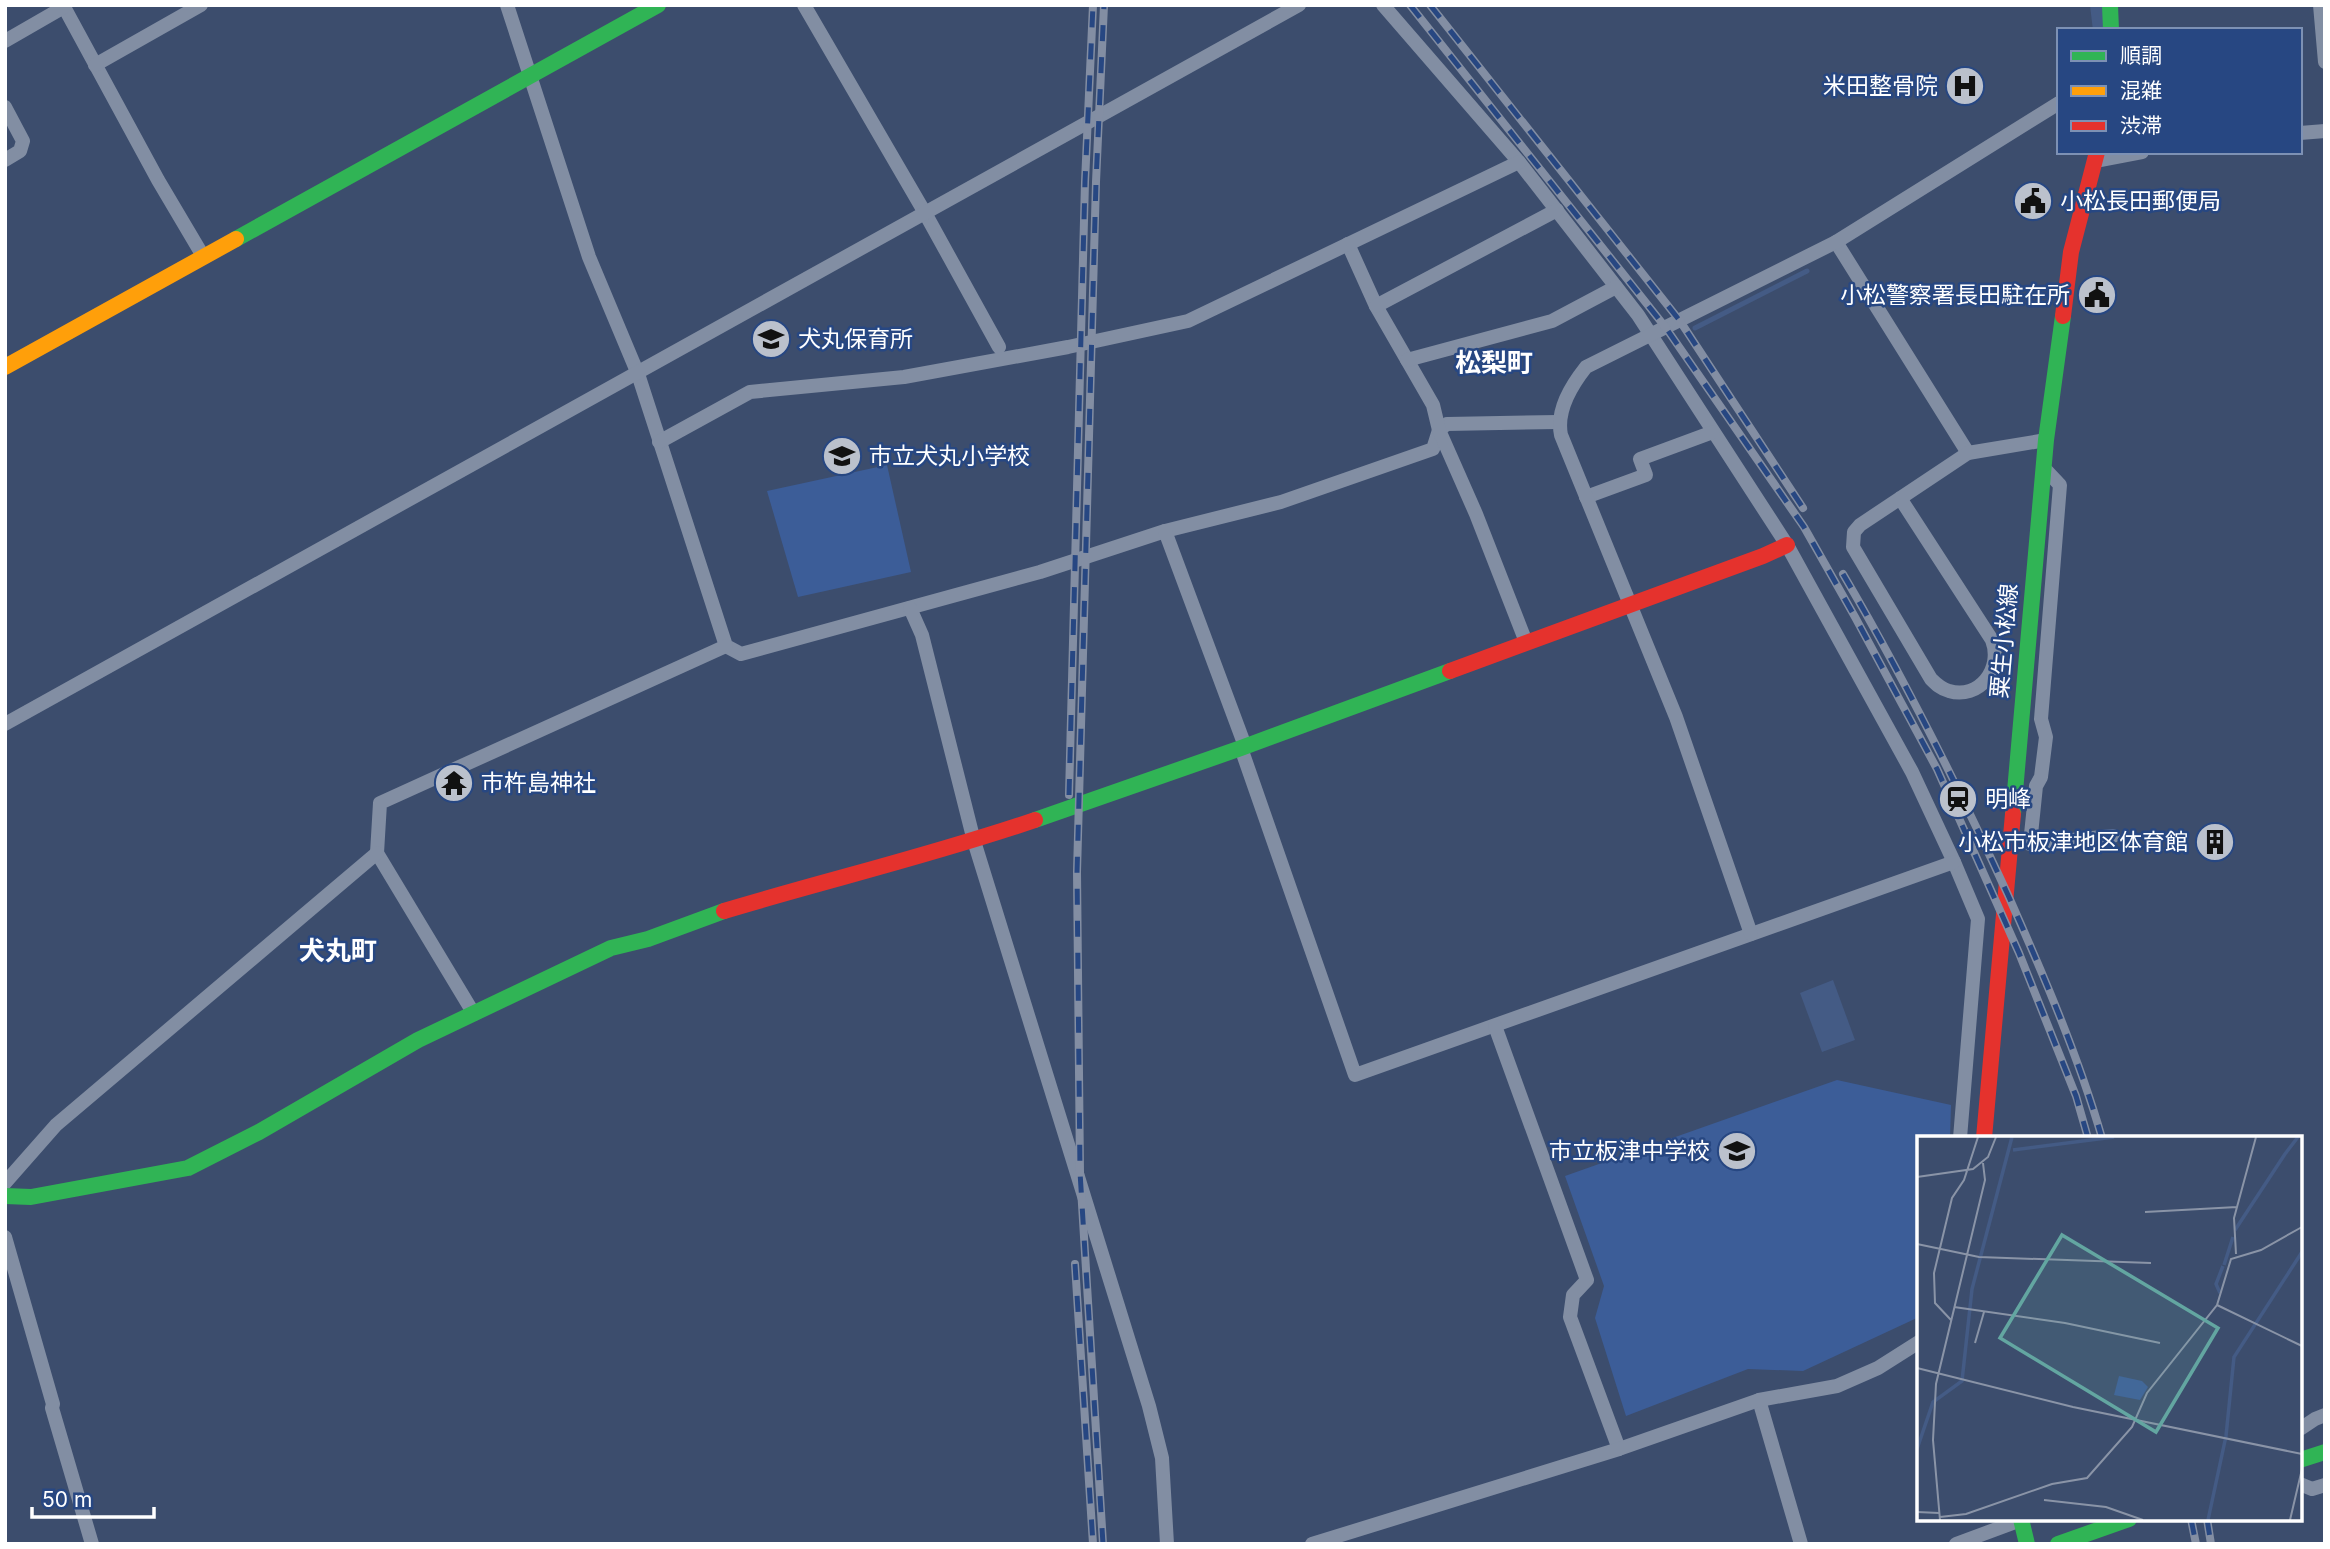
<svg xmlns="http://www.w3.org/2000/svg" width="2330" height="1549" viewBox="0 0 2330 1549" font-family="Inter,'Noto Sans JP',sans-serif">
  <style>
    .green { fill: #3c5d98 }
    .water { fill: #445b85 }
    .lines { fill: none; stroke-linecap: round; stroke-linejoin: round }
    .stream { stroke: #445b85; stroke-width: 5 }
    .canal { stroke: #445b85; stroke-width: 18 }
    .street { stroke: #828ea3; stroke-width: 14 }
    .fast { stroke: #30b455; stroke-width: 16 }
    .slow { stroke: #ff9f0a; stroke-width: 16 }
    .jam { stroke: #e5322d; stroke-width: 16 }
    .rail-casing { stroke: #838ea3; stroke-width: 8 }
    .rail { stroke: #274782; stroke-width: 5; stroke-dasharray: 16; stroke-linecap: butt }
    .labels { text-anchor: middle; stroke-width: 5; stroke-linejoin: round; paint-order: stroke }
    .poi-label { font-size: 23px; fill: #fff; stroke: #274782; text-anchor: start }
    .street-label { font-size: 23px; fill: #fff; stroke: #274782 }
    .quarter-label { font-size: 26px; font-weight: bold; fill: #fff; stroke: #274782 }
    .inset-river { fill: none; stroke: #445b85; stroke-width: 3.5 }
    .inset-road { fill: none; stroke: #8a94a7; stroke-width: 2 }
    .view { fill: #63a6a1; fill-opacity: 0.15; stroke: #63a6a1; stroke-width: 3.5 }
    .inset-edge { fill: none; stroke: #fff; stroke-width: 3.5 }
  </style>
  <rect width="100%" height="100%" fill="#3c4d6d"/>
  <g class="green">
    <path d="M887,465L911,572L798,597L767,491Z"/>
    <path d="M1837,1080L1951,1105L1950,1138H1919V1317L1803,1371L1748,1369L1626,1416L1595,1318L1604,1286L1565,1176Z"/>
  </g>
  <path class="water" d="M1833,980L1855,1040L1822,1052L1800,993Z"/>
  <g class="lines">
    <path class="stream" d="M1695,328L1807,271"/>
    <path class="canal" d="M2099,5L2102,30"/>
    <g class="street">
      <path d="M63,5L158,180L203,256"/>
      <path d="M507,5L589,257L638,374L726,646L741,654L1040,572L1165,531L1281,502L1433,449L1439,430L1447,424L1558,422"/>
      <path d="M804,5L925,213L999,347"/>
      <path d="M1383,5L1519,162L1638,315L1787,545L1912,772L1954,862L1978,919L1960,1138"/>
      <path d="M2320,5L2325,62"/>
      <path d="M5,41L64,7"/>
      <path d="M95,65L201,5"/>
      <path d="M5,107L23,141L20,151L5,160"/>
      <path d="M2300,133L2325,131"/>
      <path d="M2095,161L2142,152"/>
      <path d="M1836,242L1968,453"/>
      <path d="M1348,244L1376,306L1433,405L1439,430L1476,514L1526,642"/>
      <path d="M1376,306L1557,210"/>
      <path d="M1407,360L1552,321L1616,287"/>
      <path d="M659,442L750,392L904,377L1068,347L1188,321L1519,162"/>
      <path d="M2043,467L2060,485L2041,719L2046,737L2041,777L2036,786L2030,844L2113,836"/>
      <path d="M1586,497L1646,475L1640,459L1713,432"/>
      <path d="M1900,498L1992,640C2003,669 1979,700 1949,691C1941,689 1936,684 1931,679L1853,547L1854,532L1860,525L1968,453L2046,440"/>
      <path d="M1165,531L1245,746"/>
      <path d="M910,608L922,635L974,841L1149,1406L1162,1458L1167,1544"/>
      <path d="M5,724L1299,5"/>
      <path d="M1241,748L1355,1075L1954,862"/>
      <path d="M1751,934L1676,717L1561,435C1556,410 1571,386 1586,367L1836,242L2059,103"/>
      <path d="M474,1014L377,853L380,803L726,646"/>
      <path d="M1495,1026L1587,1280L1573,1295L1570,1317L1619,1449"/>
      <path d="M5,1183L56,1125L377,853"/>
      <path d="M5,1237L53,1404L52,1408L92,1544"/>
      <path d="M1759,1400L1801,1544"/>
      <path d="M2300,1429L2315,1419L2325,1415"/>
      <path d="M2300,1484L2312,1489L2325,1485"/>
      <path d="M1312,1544L1619,1449L1759,1400L1837,1386L1878,1368L1919,1342"/>
      <path d="M1956,1544L2021,1520"/>
    </g>
    <g class="fast">
      <path d="M2110,5L2111,30"/>
      <path d="M236,239L658,5"/>
      <path d="M2013,814L2046,440L2063,316"/>
      <path d="M1035,820L1241,748L1450,671"/>
      <path d="M5,1196L31,1197L188,1168L259,1132L418,1040L611,948L648,939L724,911"/>
      <path d="M2300,1460L2325,1452"/>
      <path d="M2021,1519L2027,1544"/>
      <path d="M2058,1544L2129,1519"/>
    </g>
    <path class="slow" d="M5,367L236,239"/>
    <g class="jam">
      <path d="M2063,316L2071,252L2097,152"/>
      <path d="M1450,671L1763,556L1787,545"/>
      <path d="M724,911C827,880 933,855 1035,820"/>
      <path d="M1984,1138L2013,814"/>
    </g>
    <g class="rail-casing">
      <g id="rail">
        <path d="M1410,5L1666,328L1804,527L1855,617L1937,769L2019,953L2076,1096L2088,1138"/>
        <path d="M1430,5L1680,321L1803,508"/>
        <path d="M1843,574C1904,678 1958,786 2008,895C2043,974 2078,1055 2102,1138"/>
        <path d="M1069,795L1085,182L1093,5"/>
        <path d="M1075,1264L1093,1544"/>
        <path d="M2191,1519L2196,1544"/>
        <path d="M2207,1519L2211,1544"/>
        <path d="M1103,1544L1080,1172L1077,872L1096,182L1104,5"/>
      </g>
    </g>
    <use href="#rail" class="rail"/>
  </g>
  <defs>
    <g id="hospital-disc" transform="scale(2.0125)"><circle r="9.5" fill="#bbc1cc" stroke="#274782"/><path d="M-5-5h3v3.5h4V-5h3V5h-3V1.5h-4V5h-3Z" fill="#111"/></g>
    <g id="civic-disc" transform="scale(2.0125)"><circle r="9.5" fill="#bbc1cc" stroke="#274782"/><path d="M-.6-6.5H3V-4.5H.6V-3L4-1V1h2V6H-6V1h2V-1L-.6-3ZM-1.2 2.5V6h2.4V2.5Z" fill="#111"/></g>
    <g id="school-disc" transform="scale(2.0125)"><circle r="9.5" fill="#bbc1cc" stroke="#274782"/><path d="M0-5L7-2L0 1L-7-2ZM-4 1L0 2.5L4 1V4Q0 6-4 4Z" fill="#111"/></g>
    <g id="temple-disc" transform="scale(2.0125)"><circle r="9.5" fill="#bbc1cc" stroke="#274782"/><path d="M0-6L5-2H3V0L6.5 2.5H4V6H1.5V3h-3V6H-4V2.5H-6.5L-3 0V-2H-5Z" fill="#111"/></g>
    <g id="station-disc" transform="scale(2.0125)"><circle r="9.5" fill="#bbc1cc" stroke="#274782"/><path d="M-3-6H3Q5-6 5-4V2Q5 4 3 4L4.5 6H3L1.5 4h-3L-3 6H-4.5L-3 4Q-5 4-5 2V-4Q-5-6-3-6ZM-3.5-4v3h7v-3ZM-3.5 1v1.5H-2V1ZM2 1v1.5H3.5V1Z" fill="#111"/></g>
    <g id="building-disc" transform="scale(2.0125)"><circle r="9.5" fill="#bbc1cc" stroke="#274782"/><path d="M-4-6H4V6H1V3H-1V6H-4ZM-2.5-4.3h1.7v1.8h-1.7ZM.8-4.3h1.7v1.8H.8ZM-2.5-1h1.7V.8h-1.7ZM.8-1h1.7V.8H.8Z" fill="#111"/></g>
  </defs>
  <g fill-rule="evenodd">
    <use href="#hospital-disc" x="1965" y="86"/>
    <use href="#civic-disc" x="2033" y="201"/>
    <use href="#civic-disc" x="2097" y="295"/>
    <use href="#school-disc" x="771" y="339"/>
    <use href="#school-disc" x="842" y="456"/>
    <use href="#temple-disc" x="454" y="783"/>
    <use href="#station-disc" x="1958" y="799"/>
    <use href="#building-disc" x="2215" y="842"/>
    <use href="#school-disc" x="1737" y="1151"/>
  </g>
  <g class="labels">
    <g class="poi-label">
      <text x="1938" y="94" text-anchor="end">米田整骨院</text>
      <text x="2060" y="209">小松長田郵便局</text>
      <text x="2070" y="303" text-anchor="end">小松警察署長田駐在所</text>
      <text x="798" y="347">犬丸保育所</text>
      <text x="869" y="464">市立犬丸小学校</text>
      <text x="481" y="791">市杵島神社</text>
      <text x="1985" y="807">明峰</text>
      <text x="2188" y="850" text-anchor="end">小松市板津地区体育館</text>
      <text x="1710" y="1159" text-anchor="end">市立板津中学校</text>
    </g>
    <g class="street-label">
      <text transform="translate(2004 641) rotate(-85)" y="8">粟生小松線</text>
    </g>
    <g class="quarter-label">
      <text x="1494" y="372">松梨町</text>
      <text x="338" y="960">犬丸町</text>
    </g>
  </g>
  <g transform="translate(1917 1136)">
    <rect width="385" height="385" fill="#3c4d6d"/>
    <path d="M202,240L225,245L231,251L223,264L197,259Z" fill="#3c5d98"/>
    <path class="inset-river" d="M96,14L197,1M368,18L381,1M318,94L368,18M307,129L316,101M303,157L299,148L306,130M0,313L16,266L45,245L55,153L95,1M291,384L309,300L317,221L385,116"/>
    <path class="inset-road" d="M0,41L56,33L71,21L79,1M228,76L320,71M0,108L62,121L234,127M319,118L317,82L339,1M300,169L385,210M37,171L148,187L243,207M34,184L18,167L17,137L35,62L47,44L61,1M58,207L67,176M0,232L156,271L385,318M127,364L189,371L226,384M0,376L22,377M23,381L49,378L135,348L170,342L215,291L230,257L300,169L314,123L344,114L385,91M23,384L16,304L19,248L68,44L66,27M373,384L385,333"/>
    <path class="view" d="M145,99L301,192L239,296L83,202Z"/>
    <rect width="385" height="385" class="inset-edge"/>
  </g>
  <rect width="2330" height="1549" fill="none" stroke="#ffffff" stroke-width="14"/>
  <rect x="2057" y="28" width="245" height="126" fill="#274782" stroke="#7d91b4" stroke-width="2"/>
  <rect x="2071" y="51" width="35" height="10" fill="#30b455" stroke="#7d91b4" stroke-width="2"/>
  <text x="2120" y="63" font-size="21" fill="#ffffff">順調</text>
  <rect x="2071" y="86" width="35" height="10" fill="#ff9f0a" stroke="#7d91b4" stroke-width="2"/>
  <text x="2120" y="98" font-size="21" fill="#ffffff">混雑</text>
  <rect x="2071" y="121" width="35" height="10" fill="#e5322d" stroke="#7d91b4" stroke-width="2"/>
  <text x="2120" y="133" font-size="21" fill="#ffffff">渋滞</text>
  <path d="M32 1507v10h122v-10" fill="none" stroke="#ffffff" stroke-width="3.5"/>
  <text x="42" y="1507" font-size="21" fill="#ffffff" stroke="#274782" stroke-width="5" paint-order="stroke">50 m</text>
</svg>
